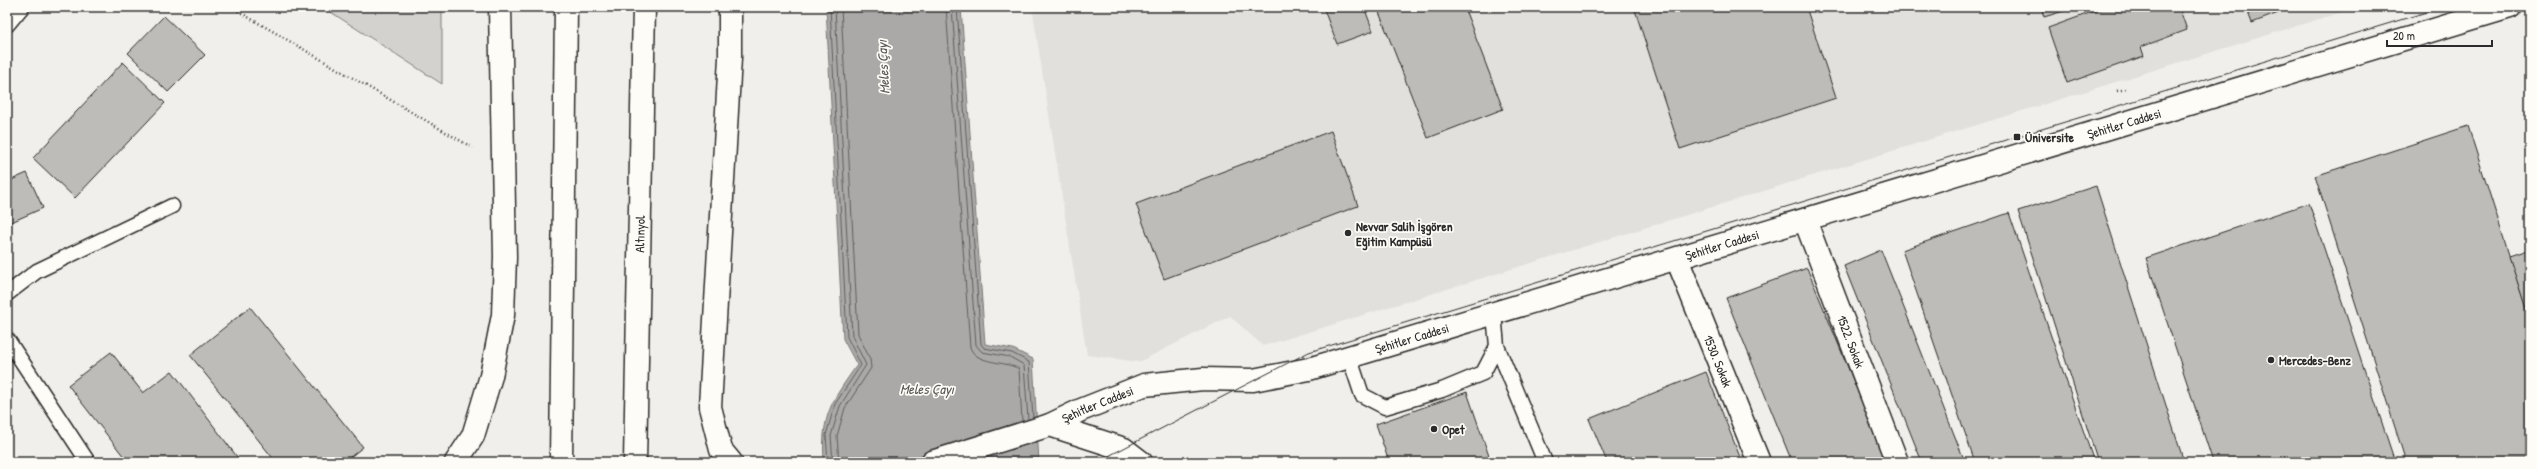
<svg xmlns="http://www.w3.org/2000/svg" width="2537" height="469" viewBox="0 0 2537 469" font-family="'Patrick Hand',sans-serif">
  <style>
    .built { fill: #e1e0dc }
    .green { fill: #d3d2cf; stroke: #7f7e7d }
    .water { fill: #aaa9a7; stroke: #777775 }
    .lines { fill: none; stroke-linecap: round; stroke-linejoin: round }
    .shore { stroke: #5e5d5d; stroke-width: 1 }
    .building { fill: #bdbcb8; stroke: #2b2b2b }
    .lane-casing { stroke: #2b2b2b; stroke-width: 17 }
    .street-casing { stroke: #2b2b2b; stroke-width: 25 }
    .secondary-casing { stroke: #2b2b2b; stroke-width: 25 }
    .primary-casing { stroke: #2b2b2b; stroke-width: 25 }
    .highway-casing { stroke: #2b2b2b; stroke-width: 25 }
    .path { stroke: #2b2b2b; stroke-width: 2.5; stroke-dasharray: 1 3; stroke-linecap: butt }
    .lane { stroke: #fdfcf7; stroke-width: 14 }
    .street { stroke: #fdfcf7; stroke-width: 22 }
    .secondary { stroke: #fdfcf7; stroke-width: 22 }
    .primary { stroke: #fdfcf7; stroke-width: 22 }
    .highway { stroke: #fdfcf7; stroke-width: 22 }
    .tram { stroke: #2b2b2b; stroke-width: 1 }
    .poi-dot { fill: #2b2b2b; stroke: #fdfcf7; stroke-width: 1.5 }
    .labels { text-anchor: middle; stroke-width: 3.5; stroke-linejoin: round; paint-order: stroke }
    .street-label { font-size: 13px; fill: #2b2b2b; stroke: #fdfcf7 }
    .poi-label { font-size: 13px; font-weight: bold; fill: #2b2b2b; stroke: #fdfcf7; text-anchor: start }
    .water-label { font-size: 14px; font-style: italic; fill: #575756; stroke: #fdfcf7 }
  </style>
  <rect width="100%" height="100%" fill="#f0efeb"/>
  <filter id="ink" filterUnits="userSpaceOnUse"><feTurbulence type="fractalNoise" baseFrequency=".025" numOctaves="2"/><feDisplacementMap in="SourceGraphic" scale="8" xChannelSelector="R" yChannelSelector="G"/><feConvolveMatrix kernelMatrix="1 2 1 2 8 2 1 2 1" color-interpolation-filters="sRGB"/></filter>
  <g filter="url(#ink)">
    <path class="built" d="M1032,7H2358L1263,346L1230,316L1139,362L1087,355Z"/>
    <path class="green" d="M323,7H442V84Z"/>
    <path class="water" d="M826,7H961L985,344L1013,349L1033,359L1039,462H824C821,415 831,402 857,365L843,339Z"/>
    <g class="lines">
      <g class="shore">
        <path d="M946,7L970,347C976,365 1004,360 1019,369L1022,421"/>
        <path d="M952,7L976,345L982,352L1010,357L1024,365L1028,419"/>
        <path d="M957,7L981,344L984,348L1012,353L1029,362L1033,418"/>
        <path d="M828,462L826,435L835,404L861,365L847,337L830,7"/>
        <path d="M833,462L831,436L840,406L866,365L852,336L835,7"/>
        <path d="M839,462L837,436L845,408L871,368L870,359L858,334L841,7"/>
      </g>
    </g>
    <g class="building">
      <path d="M1323,7H1364L1373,31L1337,44Z"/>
      <path d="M1377,7H1464L1503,109L1428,138Z"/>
      <path d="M1634,7H1806L1836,98L1680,149Z"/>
      <path d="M2041,7H2077L2044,17Z"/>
      <path d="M2106,7H2179L2187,30L2141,47L2144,56L2067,83L2048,28Z"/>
      <path d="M2246,7H2294L2252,23Z"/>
      <path d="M164,16L205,55L168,92L128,53Z"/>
      <path d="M123,62L165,103L75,198L33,158Z"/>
      <path d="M2468,126L2530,321V462H2406L2315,176Z"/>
      <path d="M1331,131L1358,206L1164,279L1136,204Z"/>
      <path d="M27,173L43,208L7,224V182Z"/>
      <path d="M2096,186L2184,462H2098L2018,211Z"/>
      <path d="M2309,203L2395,462H2213L2146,258Z"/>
      <path d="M2009,213L2094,462H1975L1902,250Z"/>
      <path d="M2530,249V321L2509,256Z"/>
      <path d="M1881,250L1965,462H1922L1844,266Z"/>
      <path d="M1807,268L1887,462H1792L1726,298Z"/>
      <path d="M250,307L363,447L344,462H276L190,355Z"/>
      <path d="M111,352L143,393L172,371L241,462H128L68,385Z"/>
      <path d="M1706,372L1742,462H1607L1589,419Z"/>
      <path d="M1467,392L1491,462H1389L1376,424Z"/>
    </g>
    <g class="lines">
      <g class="lane-casing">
        <g id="lane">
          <path d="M7,25L22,7"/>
          <path d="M7,294L37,271L172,206"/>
          <path d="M7,339L88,462"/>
          <path d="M1497,346L1545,462"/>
          <path d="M1349,356L1362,395L1385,407L1442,390L1483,373L1497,346L1494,314"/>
        </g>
      </g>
      <g class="street-casing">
        <g id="street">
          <path id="s1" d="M1805,220L1897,462"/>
          <path id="s2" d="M1677,259L1759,462"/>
        </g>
      </g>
      <g class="secondary-casing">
        <g id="secondary">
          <path id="s3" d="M1050,425L1081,410L1144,385L1203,379L1253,380L1309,369L2510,7"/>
        </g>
      </g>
      <g class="primary-casing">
        <path id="primary" d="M932,462L1050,425L1124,449L1141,462"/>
      </g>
      <g class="highway-casing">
        <g id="highway">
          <path d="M730,7V58L710,407L721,450L731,462"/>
          <path d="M456,462L473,436L491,376L503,315L505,257L500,7"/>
          <path d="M561,462L566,7"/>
          <path id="s4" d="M635,462L644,7"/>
        </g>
      </g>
      <g class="path">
        <path d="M231,7L473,148"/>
        <path d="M2117,91L2126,89"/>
      </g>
      <use href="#lane" class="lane"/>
      <use href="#street" class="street"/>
      <use href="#secondary" class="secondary"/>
      <use href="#primary" class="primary"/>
      <use href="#highway" class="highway"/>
      <path class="tram" d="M1097,462L1309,352L2443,7"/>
    </g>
  </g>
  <g class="poi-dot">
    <rect x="2013" y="133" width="8" height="8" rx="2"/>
    <circle cx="1348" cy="233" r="4"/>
    <circle cx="2271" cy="360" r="4"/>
    <circle cx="1434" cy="429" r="4"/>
  </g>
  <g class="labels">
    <g class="street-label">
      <text dy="5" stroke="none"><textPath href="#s3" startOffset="1120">Şehitler Caddesi</textPath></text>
      <text dy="5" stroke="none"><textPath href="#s4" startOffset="228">Altınyol</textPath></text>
      <text dy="5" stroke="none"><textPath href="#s3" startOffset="700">Şehitler Caddesi</textPath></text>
      <text dy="5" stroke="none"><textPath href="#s3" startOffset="376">Şehitler Caddesi</textPath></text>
      <text dy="5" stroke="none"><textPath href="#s1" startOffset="130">1522. Sokak</textPath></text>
      <text dy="5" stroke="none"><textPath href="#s2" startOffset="110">1530. Sokak</textPath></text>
      <text dy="5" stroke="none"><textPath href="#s3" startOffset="52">Şehitler Caddesi</textPath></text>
    </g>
    <g class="poi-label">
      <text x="2025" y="142">Üniversite</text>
      <text x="1356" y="231">Nevvar Salih İşgören<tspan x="1356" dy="15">Eğitim Kampüsü</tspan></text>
      <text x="2279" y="365">Mercedes-Benz</text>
      <text x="1442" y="434">Opet</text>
    </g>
    <g class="water-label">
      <text transform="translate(883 67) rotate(-93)" y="5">Meles Çayı</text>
      <text x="927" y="394">Meles Çayı</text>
    </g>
  </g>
  <rect width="2537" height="469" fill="none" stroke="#fdfcf7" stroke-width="24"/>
  <rect x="12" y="12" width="2513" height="445" fill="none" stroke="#2b2b2b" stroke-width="1.5" filter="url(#ink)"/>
  <path d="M2387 40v6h105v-6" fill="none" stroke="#2b2b2b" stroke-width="2"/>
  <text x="2393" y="40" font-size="12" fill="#2b2b2b" stroke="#fdfcf7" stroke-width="3" paint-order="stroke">20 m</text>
</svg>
